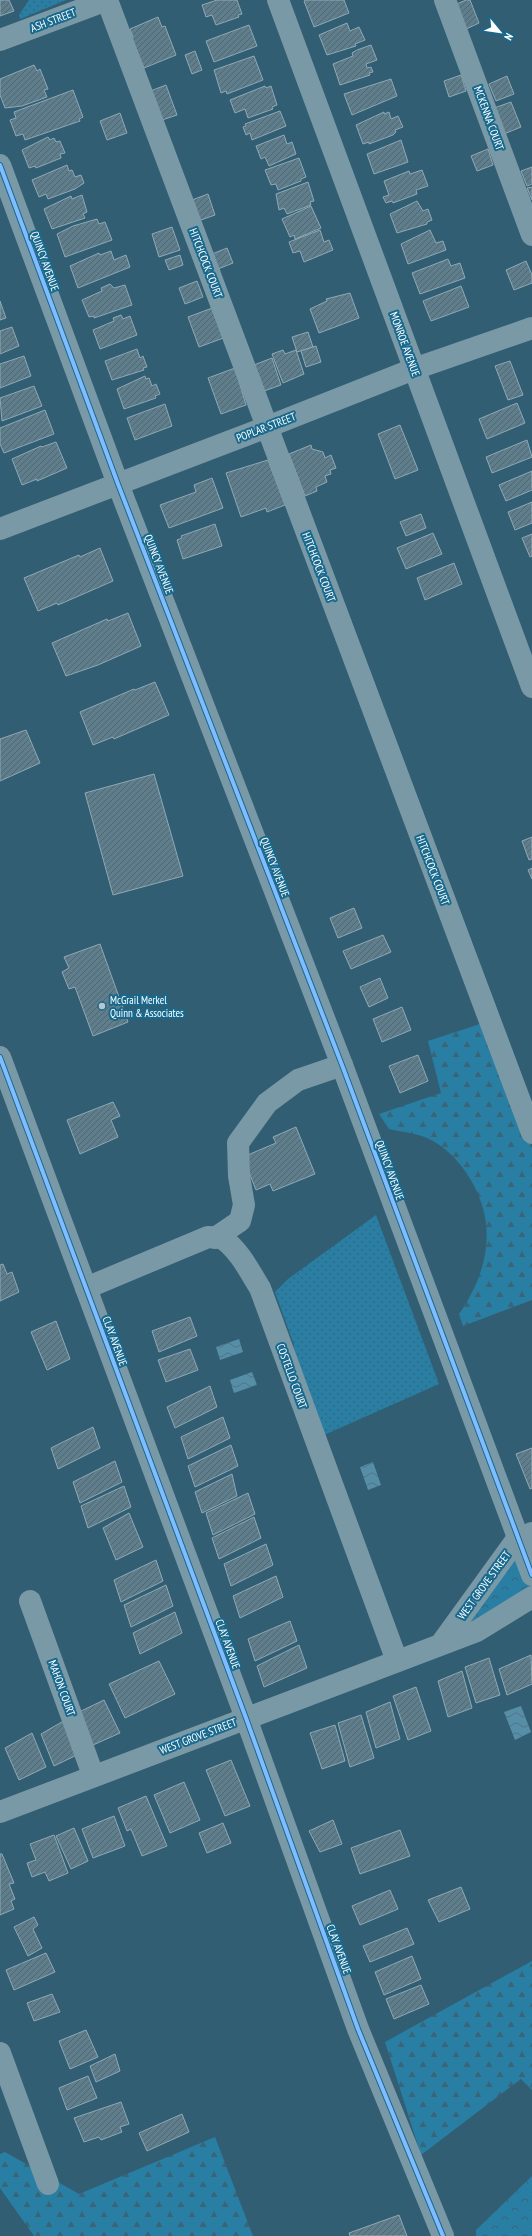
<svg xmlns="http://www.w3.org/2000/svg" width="532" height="2236" viewBox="0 0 532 2236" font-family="'PT Sans Narrow',sans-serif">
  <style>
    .grass { fill: url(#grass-dots) }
    .forest { fill: url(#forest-firs) }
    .park { fill: url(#park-crowns) }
    .water { fill: url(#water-waves) }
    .building { fill: url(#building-hatch); stroke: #8ea9b5 }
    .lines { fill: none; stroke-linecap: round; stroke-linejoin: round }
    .minor { stroke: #7999a6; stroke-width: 22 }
    .cycleway-casing { stroke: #17698e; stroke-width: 6 }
    .cycleway { stroke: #80bcff; stroke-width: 4 }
    .poi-dot { fill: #b7c7ce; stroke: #17698e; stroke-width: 1.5 }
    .labels { text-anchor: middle; stroke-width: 4; stroke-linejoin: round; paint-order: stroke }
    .street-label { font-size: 11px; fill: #fff; stroke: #17698e }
    .poi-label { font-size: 11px; fill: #fff; stroke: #17698e; text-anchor: start }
  </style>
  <defs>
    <pattern id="grass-dots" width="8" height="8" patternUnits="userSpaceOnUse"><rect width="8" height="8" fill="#287ea3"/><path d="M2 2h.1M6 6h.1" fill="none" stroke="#3a6578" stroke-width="1.8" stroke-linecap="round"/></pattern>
    <pattern id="forest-firs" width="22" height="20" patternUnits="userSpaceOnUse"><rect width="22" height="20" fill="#287ea3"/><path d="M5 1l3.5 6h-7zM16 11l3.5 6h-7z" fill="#3a6578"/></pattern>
    <pattern id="park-crowns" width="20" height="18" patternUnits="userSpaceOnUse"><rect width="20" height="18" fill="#287ea3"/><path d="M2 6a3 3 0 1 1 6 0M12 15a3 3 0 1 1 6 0" fill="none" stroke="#3a6578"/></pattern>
    <pattern id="water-waves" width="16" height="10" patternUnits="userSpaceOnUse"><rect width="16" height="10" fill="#568ea8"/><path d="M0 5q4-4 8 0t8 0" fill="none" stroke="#527483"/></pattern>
    <pattern id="building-hatch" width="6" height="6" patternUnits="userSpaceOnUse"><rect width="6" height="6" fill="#5e7e8d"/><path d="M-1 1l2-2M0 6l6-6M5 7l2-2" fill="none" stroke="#55656c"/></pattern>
  </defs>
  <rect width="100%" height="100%" fill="#325e73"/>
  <g class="grass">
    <path d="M29,0H66L20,19L19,15Z"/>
    <path d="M376,1215L439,1384L315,1439L292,1366L294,1345L275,1292L288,1279Z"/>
  </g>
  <g class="forest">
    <path d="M486,1022L532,1148V1300L463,1326L459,1314C489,1271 498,1223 469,1177C459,1161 445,1146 427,1138C416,1133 401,1132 389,1129L379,1114L441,1093L428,1041Z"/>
    <path d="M532,1961V2090L521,2079L421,2155L385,2042Z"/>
    <path d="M215,2137L253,2236H34L0,2188V2154L5,2152L79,2194Z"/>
  </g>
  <g class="park">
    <path d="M532,1533V1597L441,1644Z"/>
    <path d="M532,2176V2236H476V2230Z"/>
  </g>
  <g class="water">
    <path d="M239,1339L243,1352L220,1360L216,1347Z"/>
    <path d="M252,1372L257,1385L234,1393L230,1380Z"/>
    <path d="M373,1462L381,1485L368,1490L360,1467Z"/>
    <path d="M521,1706L531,1732L515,1740L504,1712Z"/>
  </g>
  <g class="building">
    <path d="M0,0H9L14,11L0,16Z"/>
    <path d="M217,0H237L242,14L238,15L239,17L216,25L212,15L206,17L202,5Z"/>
    <path d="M306,0H344L349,13L314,27L304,1Z"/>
    <path d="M466,0H470L479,23L462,31L452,6Z"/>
    <path d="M158,17L162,27L165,26L176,55L144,68L131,37H133L130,29Z"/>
    <path d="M347,23L350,31L359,27L365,40L355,44L356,46L327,55L319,35Z"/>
    <path d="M249,25L257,46L214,62L206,41Z"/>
    <path d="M371,45L377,60L366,64L367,68L371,67L373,72L369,73L370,75L340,85L333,64L353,56L352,53L357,50Z"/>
    <path d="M195,51L202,70L192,74L185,55Z"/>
    <path d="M254,56L263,80L227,94L226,91L221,93L214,70Z"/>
    <path d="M34,65L37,71L40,69L48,89L44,90L47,97L22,106L5,108L0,95V79Z"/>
    <path d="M461,75L466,91L449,97L444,81Z"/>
    <path d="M507,76L514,94L496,101L489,84Z"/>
    <path d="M391,79L397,96L352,115L344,94Z"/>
    <path d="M166,85L177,115L159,121L148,92Z"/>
    <path d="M265,86L266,88L271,86L277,105L272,107L273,109L248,118L245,109L235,113L230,100Z"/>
    <path d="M73,90L83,117L79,119L80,121L25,140L23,134L16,136L10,120L16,118L14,112Z"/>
    <path d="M511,102L521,127L504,134L494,108Z"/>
    <path d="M280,111L286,126L252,140L250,133L246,135L243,127L246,126L245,124Z"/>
    <path d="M384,112V114L389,112L391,119L398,116L403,127L395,130L396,132L393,135L369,144V142L363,144L356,125Z"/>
    <path d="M120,113L127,133L107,140L100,121Z"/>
    <path d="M284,135L287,144L292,142L296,154L269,166L265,157L261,159L256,146Z"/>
    <path d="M48,137L50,140L54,138L56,142L60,141L65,153L60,154L61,158L36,168L35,166L29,168L22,150Z"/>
    <path d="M401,140L408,162L374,174L367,154Z"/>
    <path d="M488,149L493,165L477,171L471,156Z"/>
    <path d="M299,158L306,177L301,179V181L278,190L276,184L271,185L265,170Z"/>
    <path d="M67,165L69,171L72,170L75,177L81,175L84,183L75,189L48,199L46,194L39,197L32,180Z"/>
    <path d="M532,167V184L527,186L521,171Z"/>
    <path d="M422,170L428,186L416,190L417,194L393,203L392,201L386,203L383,197L389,195L384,181L409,171L410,174Z"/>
    <path d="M308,182L314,201L310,202L311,205L287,214L284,208L279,210L276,194Z"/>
    <path d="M532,187V200L527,188Z"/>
    <path d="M208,194L215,215L198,221L192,200Z"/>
    <path d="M82,195L87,212L83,214L85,218L52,229L44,209L71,196L72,199Z"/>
    <path d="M417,201L423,211L428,209L432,220L427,222V224L397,233L390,214Z"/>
    <path d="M311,206L321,228L295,239L294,235L290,237L282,219Z"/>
    <path d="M97,219L99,224L105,222L112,240L65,257L57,234L73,226Z"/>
    <path d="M172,227L180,250L159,257L152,234Z"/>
    <path d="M320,230L324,242L329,240L333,250L304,262L300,251L293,253L289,242Z"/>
    <path d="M430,230L436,243L443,241L446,250L408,264L401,244Z"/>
    <path d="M227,248L233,263L218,269L212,254Z"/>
    <path d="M111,251L114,260L126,255L130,267L78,288L70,266L99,253L100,255Z"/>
    <path d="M180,255L183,265L169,270L165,260Z"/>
    <path d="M448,259L451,266L460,263L465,278L420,294L412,273Z"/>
    <path d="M526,261L532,275V283L514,290L506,270Z"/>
    <path d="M197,281L203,297L185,304L179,288Z"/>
    <path d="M110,284L114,288L125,285L132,305L94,318V316L89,317L82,300L102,291L101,288Z"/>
    <path d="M461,286L469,307L431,321L423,301Z"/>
    <path d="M350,293L359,318L319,333L310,309L327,301L326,299Z"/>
    <path d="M0,301L6,318L0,320Z"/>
    <path d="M215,307L226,337L199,347L188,317Z"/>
    <path d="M121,315L123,319L130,316L137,335L100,349L93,330L114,321L113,318Z"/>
    <path d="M12,327L19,346L0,354V331Z"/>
    <path d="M308,332L313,347L297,352L292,337Z"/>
    <path d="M316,346L321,362L306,367L301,351Z"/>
    <path d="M137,349L140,358L143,356L147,367L143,368L144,370L112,380L105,361Z"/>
    <path d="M283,350L285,354L296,350L304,374L283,383L272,354Z"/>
    <path d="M24,356L31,376L0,388V364Z"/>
    <path d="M272,358L281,385L261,392L254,365Z"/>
    <path d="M510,361L523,395L508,400L495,366Z"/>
    <path d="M235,368L246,405L221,414L208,378Z"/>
    <path d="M145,376L146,379L149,378L152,386L156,384L160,394L155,396L156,398L124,409L117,389Z"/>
    <path d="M34,386L42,406L2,421L0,398Z"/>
    <path d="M517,403L525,423L487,439L479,419Z"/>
    <path d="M165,404L172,426L135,440L127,418Z"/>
    <path d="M45,410L54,434L4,453L0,444V428Z"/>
    <path d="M400,425L418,470L395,479L378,434Z"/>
    <path d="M527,440L532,457L492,473L486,457Z"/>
    <path d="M56,442L67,468L37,481V479L22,485L12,459L41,446L42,447Z"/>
    <path d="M311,445L312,449L323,452L325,458L331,455L336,468L330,470L331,474L325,476L327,482L316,487L317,491L305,496L289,454Z"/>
    <path d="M268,460L285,505L267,512L266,508L241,517L226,473Z"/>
    <path d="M532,471V490L506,501L499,485Z"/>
    <path d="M212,478L223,508L169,528L160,505L196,492L194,485Z"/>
    <path d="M532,502V523L515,530L508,512Z"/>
    <path d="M421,514L426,528L406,536L400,522Z"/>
    <path d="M215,524L222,546L183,559L177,540L182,538L181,536Z"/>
    <path d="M433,533L442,554L406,569L397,548Z"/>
    <path d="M532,534V556L530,557L522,538Z"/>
    <path d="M100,548L113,581L58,605L57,603L38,611L24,578L79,555L80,557Z"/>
    <path d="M454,563L462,584L425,600L417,578Z"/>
    <path d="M128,613L141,646L98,665L66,676L52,643L107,619L108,621Z"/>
    <path d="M155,682L169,715L114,739L113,737L93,745L80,712L134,689L135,690Z"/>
    <path d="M26,730L40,763L0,781V739Z"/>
    <path d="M154,774L183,876L113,895L85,793Z"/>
    <path d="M532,837V859L529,860L522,841Z"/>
    <path d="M532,868V879L528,870Z"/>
    <path d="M354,908L362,928L338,938L330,918Z"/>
    <path d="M383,935L391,952L351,969L343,951Z"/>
    <path d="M100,944L128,1022L93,1036L75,987L69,989L62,972L69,968L64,957Z"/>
    <path d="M380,978L388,998L369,1007L360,987Z"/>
    <path d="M402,1007L411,1030L382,1042L373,1019Z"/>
    <path d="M418,1055L428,1081L400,1093L389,1066Z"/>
    <path d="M113,1102L120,1116L111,1120L118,1137L80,1154L67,1120Z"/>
    <path d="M296,1127L315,1174L273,1191L270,1184L256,1190L243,1157L276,1143L273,1137Z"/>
    <path d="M3,1264L7,1274L12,1272L19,1292L0,1301V1265Z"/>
    <path d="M190,1317L197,1336L159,1352L152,1331Z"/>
    <path d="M56,1321L70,1359L47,1370L31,1332Z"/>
    <path d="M190,1349L198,1370L166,1382L158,1360Z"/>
    <path d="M210,1386L217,1407L175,1428L167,1407Z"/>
    <path d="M223,1417L230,1438L188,1459L181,1437Z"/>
    <path d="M93,1427L100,1448L58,1469L51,1448Z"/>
    <path d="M231,1445L238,1466L195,1487L188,1466Z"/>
    <path d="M532,1448V1488L530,1489L516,1454Z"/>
    <path d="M115,1461L122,1482L80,1503L73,1482Z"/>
    <path d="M232,1474L237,1496L202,1513L195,1492Z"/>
    <path d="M124,1486L131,1507L88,1528L81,1506Z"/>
    <path d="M248,1493L255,1514L213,1535L206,1513Z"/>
    <path d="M129,1513L143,1547L116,1560L103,1528Z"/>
    <path d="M254,1517L261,1538L219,1559L212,1538Z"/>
    <path d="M266,1544L273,1565L231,1586L224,1564Z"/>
    <path d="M156,1560L163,1581L121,1602L114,1580Z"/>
    <path d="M276,1576L283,1597L240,1618L233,1596Z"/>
    <path d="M166,1585L173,1606L131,1627L124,1605Z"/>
    <path d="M175,1612L182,1633L140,1654L133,1633Z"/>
    <path d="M290,1621L297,1641L255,1661L248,1639Z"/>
    <path d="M299,1645L307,1668L264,1687L257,1666Z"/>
    <path d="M531,1655L532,1684L507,1695L499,1669Z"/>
    <path d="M489,1658L500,1695L476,1703L465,1667Z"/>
    <path d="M159,1661L175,1694L125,1718L109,1684Z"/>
    <path d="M462,1671L472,1708L448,1717L438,1681Z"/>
    <path d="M416,1687L431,1731L408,1740L393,1696Z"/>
    <path d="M104,1700L120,1733L93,1745L77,1713Z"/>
    <path d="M390,1702L400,1739L376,1748L366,1712Z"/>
    <path d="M361,1715L374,1758L350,1767L338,1723Z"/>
    <path d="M67,1719L81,1753L54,1766L41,1734Z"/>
    <path d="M335,1725L345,1761L322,1769L310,1733Z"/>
    <path d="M32,1733L46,1767L19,1780L5,1748Z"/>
    <path d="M231,1760L250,1806L225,1816L206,1770Z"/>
    <path d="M184,1782L200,1820L170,1833L154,1795Z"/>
    <path d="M146,1796L167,1846L142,1856L131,1829L127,1831L118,1808Z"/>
    <path d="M114,1816L125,1846L93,1858L82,1829Z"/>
    <path d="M333,1820L342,1844L320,1852L309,1831Z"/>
    <path d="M223,1823L231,1843L207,1853L199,1833Z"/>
    <path d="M74,1828L88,1861L71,1869L56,1836Z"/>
    <path d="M400,1830L410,1856L360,1874L351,1848Z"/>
    <path d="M54,1835L68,1873L49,1881L45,1872L32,1877L27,1863L36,1860L30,1844Z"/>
    <path d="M0,1854H2L14,1883L9,1884L15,1899L11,1901L14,1909L0,1915Z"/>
    <path d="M461,1887L470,1909L439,1922L428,1900Z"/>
    <path d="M390,1890L398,1909L360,1925L352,1906Z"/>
    <path d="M34,1917L38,1925L33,1929L42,1948L28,1956L14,1927Z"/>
    <path d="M407,1928L414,1944L370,1962L363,1946Z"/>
    <path d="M46,1953L55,1972L14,1990L6,1970Z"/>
    <path d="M412,1956L421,1979L384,1995L375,1972Z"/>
    <path d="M421,1985L429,2004L394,2019L386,1999Z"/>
    <path d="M52,1994L60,2012L34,2021L27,2003Z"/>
    <path d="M86,2030L98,2057L70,2069L59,2041Z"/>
    <path d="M115,2054L120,2071L96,2082L90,2066Z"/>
    <path d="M88,2076L97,2098L67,2110L59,2088Z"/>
    <path d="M121,2102L129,2124L120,2127L122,2132L101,2140L99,2137L84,2142L74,2118Z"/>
    <path d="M182,2114L189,2132L147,2151L139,2133Z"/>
    <path d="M399,2215L407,2236H350L349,2233Z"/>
  </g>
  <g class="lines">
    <g class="minor">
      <path d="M107,0L532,1133"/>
      <path d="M278,0L532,687"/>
      <path d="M445,0L532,235"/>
      <path d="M0,40L107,0"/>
      <path d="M0,165L118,484L342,1065L532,1575"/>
      <path d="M0,529L267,427L414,369L532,328"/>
      <path d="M0,1057L246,1718L358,2029L443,2236"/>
      <path d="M215,1238L240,1221L244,1205L239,1176L238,1143L267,1103L298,1080L342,1065"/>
      <path d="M86,1288L208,1237C212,1237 219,1237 223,1239C239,1250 250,1272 260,1288L397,1661"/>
      <path d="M30,1601L93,1775"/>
      <path d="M441,1644L517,1539L532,1533"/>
      <path d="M0,1812L477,1631L532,1597"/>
      <path d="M0,2053L48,2184"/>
    </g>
    <g class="cycleway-casing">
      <g id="cycleway">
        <path d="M0,165L118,484L342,1065L532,1575"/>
        <path d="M0,1057L246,1718L358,2029L443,2236"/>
      </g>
    </g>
    <use href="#cycleway" class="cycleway"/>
  </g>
  <circle class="poi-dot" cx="102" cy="1006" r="4"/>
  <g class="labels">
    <g class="street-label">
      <text transform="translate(53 20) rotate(-21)" y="4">ASH STREET</text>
      <text transform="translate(489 118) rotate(70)" y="4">MCKENNA COURT</text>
      <text transform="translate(45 261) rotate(70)" y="4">QUINCY AVENUE</text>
      <text transform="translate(206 263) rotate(69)" y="4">HITCHCOCK COURT</text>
      <text transform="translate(405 344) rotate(70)" y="4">MONROE AVENUE</text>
      <text transform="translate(266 427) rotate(-21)" y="4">POPLAR STREET</text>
      <text transform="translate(159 564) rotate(69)" y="4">QUINCY AVENUE</text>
      <text transform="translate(319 567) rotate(69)" y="4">HITCHCOCK COURT</text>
      <text transform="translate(275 867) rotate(69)" y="4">QUINCY AVENUE</text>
      <text transform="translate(433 870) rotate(69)" y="4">HITCHCOCK COURT</text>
      <text transform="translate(390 1170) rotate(70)" y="4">QUINCY AVENUE</text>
      <text transform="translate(115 1341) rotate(70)" y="4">CLAY AVENUE</text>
      <text transform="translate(292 1376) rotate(70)" y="4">COSTELLO COURT</text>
      <text transform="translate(484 1585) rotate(-54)" y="4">WEST GROVE STREET</text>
      <text transform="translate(228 1644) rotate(70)" y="4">CLAY AVENUE</text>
      <text transform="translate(62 1688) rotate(70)" y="4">MAHON COURT</text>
      <text transform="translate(198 1736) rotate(-21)" y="4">WEST GROVE STREET</text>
      <text transform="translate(339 1949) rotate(70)" y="4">CLAY AVENUE</text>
    </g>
    <g class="poi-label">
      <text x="110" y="1004">McGrail Merkel<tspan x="110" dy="13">Quinn &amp; Associates</tspan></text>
    </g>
  </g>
  <g transform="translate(500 32) rotate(119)" stroke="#17698e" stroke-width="3" paint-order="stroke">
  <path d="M0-3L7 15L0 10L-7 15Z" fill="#ffffff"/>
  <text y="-6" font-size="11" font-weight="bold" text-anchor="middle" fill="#ffffff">N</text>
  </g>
</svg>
